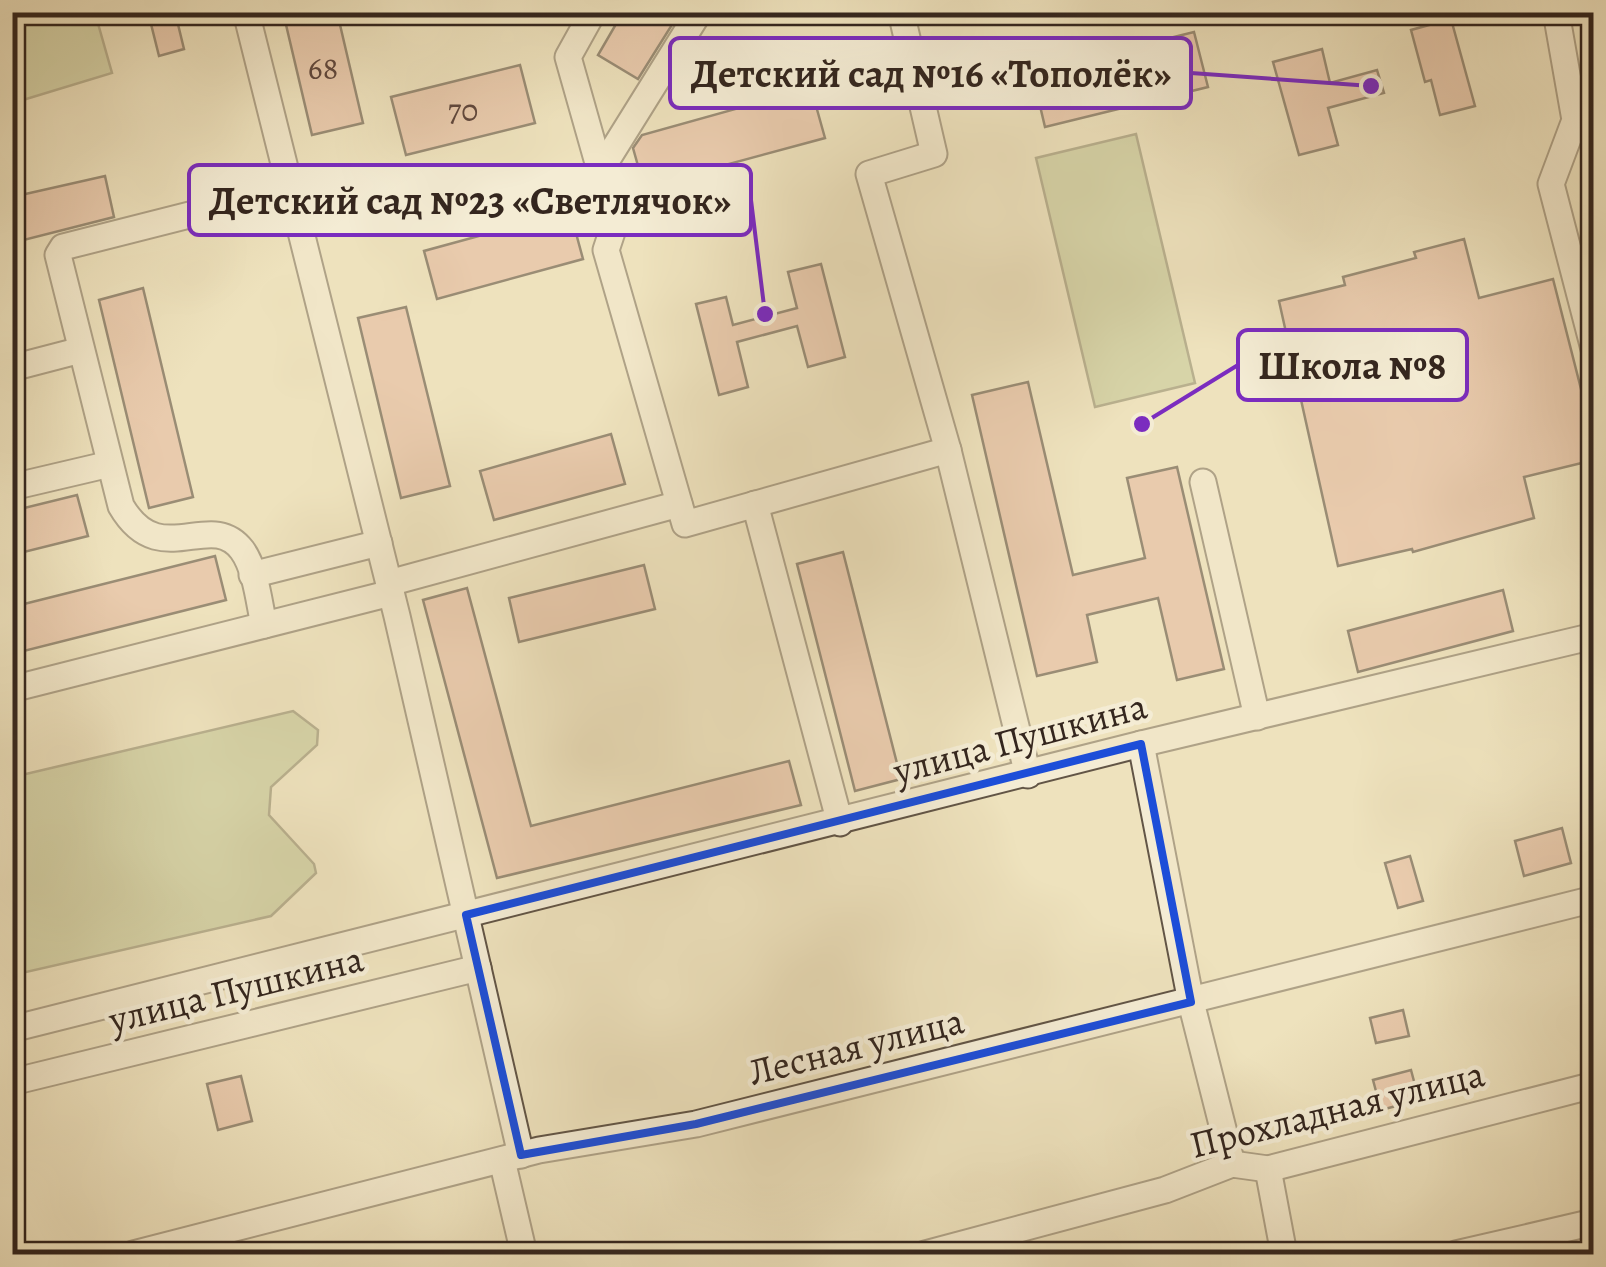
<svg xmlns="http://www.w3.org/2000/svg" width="1606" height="1267" viewBox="0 0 1606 1267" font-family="Alegreya,serif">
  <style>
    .green { fill: #bbc38f; stroke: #787456; stroke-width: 2.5 }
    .building { fill: #e3af99; stroke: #34261e; stroke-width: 2.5 }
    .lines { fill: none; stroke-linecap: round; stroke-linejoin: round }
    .minor-casing { stroke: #625546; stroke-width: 29 }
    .minor { stroke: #f4ecd4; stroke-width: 25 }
    .marked { fill: none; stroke: #1d4ed8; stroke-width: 8; stroke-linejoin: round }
    .labels { text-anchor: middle; stroke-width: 9; stroke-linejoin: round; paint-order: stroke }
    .number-label { font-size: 32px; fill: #60483d }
    .street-label { font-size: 38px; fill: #34261e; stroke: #f4ecd4 }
    .leader { fill: none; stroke: #7b2cbf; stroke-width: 4 }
    .callout-dot { fill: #7b2cbf; stroke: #f4ecd4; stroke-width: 4 }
    .callout { fill: #f4ecd4; stroke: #7b2cbf; stroke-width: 4 }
    .callout-label { font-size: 40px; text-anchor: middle; font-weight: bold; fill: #34261e }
  </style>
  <rect width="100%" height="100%" fill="#eee2bd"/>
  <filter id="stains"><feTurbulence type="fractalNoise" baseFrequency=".002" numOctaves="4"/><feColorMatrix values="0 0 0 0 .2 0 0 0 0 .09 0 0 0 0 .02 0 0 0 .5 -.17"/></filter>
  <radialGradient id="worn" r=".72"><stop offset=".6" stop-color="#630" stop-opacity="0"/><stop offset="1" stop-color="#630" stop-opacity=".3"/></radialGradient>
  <g class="green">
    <path d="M13,12L95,13L112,73L13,103Z"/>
    <path d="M1136,134L1195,383L1095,407L1036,158Z"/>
    <path d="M293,711L318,730L317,745L271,787L269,815L314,864L316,873L271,916L13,975V777Z"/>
  </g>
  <g class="building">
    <path d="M148,12H175L184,49L159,56Z"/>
    <path d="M283,12H337L363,123L312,135Z"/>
    <path d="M623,12H680L638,79L598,55Z"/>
    <path d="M1451,19L1475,106L1440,115L1431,80L1425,82L1411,30Z"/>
    <path d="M1194,32L1208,87L1045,127L1032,72Z"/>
    <path d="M1322,49L1330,83L1377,70L1384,93L1328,108L1338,145L1299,155L1273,62Z"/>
    <path d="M520,65L535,123L406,155L391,97Z"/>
    <path d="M811,88L825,138L644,187L633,148L642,135Z"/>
    <path d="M105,176L114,217L12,243V197Z"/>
    <path d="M570,211L583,259L437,299L424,251Z"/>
    <path d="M1464,239L1479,298L1553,279L1594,440V460L1524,477L1534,518L1413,552L1412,549L1338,566L1279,301L1345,285L1343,277L1416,258L1414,252Z"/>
    <path d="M821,264L845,357L808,367L797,326L737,342L748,387L719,395L696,304L726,297L733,325L797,308L788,272Z"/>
    <path d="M143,288L193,497L149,508L99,300Z"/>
    <path d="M406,307L450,486L401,498L358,318Z"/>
    <path d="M1028,382L1073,575L1145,558L1127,478L1177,467L1224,669L1177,680L1158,598L1087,615L1097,662L1037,676L972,395Z"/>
    <path d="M611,434L625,484L494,520L480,471Z"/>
    <path d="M77,495L88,536L12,555V511Z"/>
    <path d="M843,552L901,779L855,791L797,564Z"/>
    <path d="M215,556L226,600L12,654V607Z"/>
    <path d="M644,565L655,609L519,642L509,598Z"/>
    <path d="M467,588L531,826L789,761L801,805L497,878L423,600Z"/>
    <path d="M1503,590L1513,631L1358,672L1348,631Z"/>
    <path d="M1562,828L1571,863L1524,876L1515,841Z"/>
    <path d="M1410,856L1423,901L1398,908L1385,863Z"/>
    <path d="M1403,1010L1409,1036L1376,1043L1370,1018Z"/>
    <path d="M1411,1070L1419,1100L1381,1110L1373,1080Z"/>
    <path d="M241,1076L252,1121L218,1130L207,1084Z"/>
  </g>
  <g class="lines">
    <g class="minor-casing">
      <g id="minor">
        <path d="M246,12L397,616L521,1155"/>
        <path d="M593,12L568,57L615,223L606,250L685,524L948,450L869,174L934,154L901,12"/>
        <path d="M1556,12L1575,120L1551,184L1594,349"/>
        <path d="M600,171L699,12"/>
        <path d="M12,368L81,350"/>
        <path d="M948,450L1028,775"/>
        <path d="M1203,482L1257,717"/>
        <path d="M12,487L110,464"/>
        <path d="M755,504L840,823"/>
        <path d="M252,575L379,543"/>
        <path d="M389,583L679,504"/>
        <path d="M264,625C259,603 256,569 242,550C210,508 160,573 121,506L58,255L63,247L288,190"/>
        <path d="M12,689L391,593"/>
        <path d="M1141,744L1191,1002L1232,1164"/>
        <path d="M12,1029L1141,744L1594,636"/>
        <path d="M12,1082L478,968"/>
        <path d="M502,1160L524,1254"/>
        <path d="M1268,1169L1284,1254"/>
        <path d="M133,1254L539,1150L696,1124L1594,899"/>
        <path d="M925,1254L1165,1190L1232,1164L1268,1169L1594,1085"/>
        <path d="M1456,1254L1594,1222"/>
      </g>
    </g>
    <use href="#minor" class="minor"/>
  </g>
  <path d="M0 0H1606V1267H0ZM1141,744L1191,1002L696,1124L521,1155L466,915Z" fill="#eee2bd" fill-opacity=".55" fill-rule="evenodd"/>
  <path class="marked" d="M1141,744L1191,1002L696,1124L521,1155L466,915Z"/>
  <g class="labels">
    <g class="number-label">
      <text x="323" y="79">68</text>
      <text x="463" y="121">70</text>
    </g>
    <g class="street-label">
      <text transform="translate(1020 738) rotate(-15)" y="13">улица Пушкина</text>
      <text transform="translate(236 989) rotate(-14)" y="13">улица Пушкина</text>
      <text transform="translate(856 1046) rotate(-14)" y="13">Лесная улица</text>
      <text transform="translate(1337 1109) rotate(-14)" y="13">Прохладная улица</text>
    </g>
  </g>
  <path class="leader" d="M1371 86L1191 73M765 314L751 200M1142 424L1238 365"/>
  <g class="callout-dot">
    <circle cx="1371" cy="86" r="10"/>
    <circle cx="765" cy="314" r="10"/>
    <circle cx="1142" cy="424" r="10"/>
  </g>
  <g class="callout">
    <rect x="670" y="38" width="521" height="70" rx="10"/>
    <rect x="189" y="165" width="562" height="70" rx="10"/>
    <rect x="1238" y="330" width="229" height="70" rx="10"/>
  </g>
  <g class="callout-label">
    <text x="931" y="87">Детский сад №16 «Тополёк»</text>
    <text x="470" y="214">Детский сад №23 «Светлячок»</text>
    <text x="1352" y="379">Школа №8</text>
  </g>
  <rect width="1606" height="1267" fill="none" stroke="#eee2bd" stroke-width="50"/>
  <rect x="15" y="15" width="1576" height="1237" fill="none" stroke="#34261e" stroke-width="5"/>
  <rect x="25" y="25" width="1556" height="1217" fill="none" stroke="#34261e" stroke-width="2.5"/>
  <rect width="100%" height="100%" filter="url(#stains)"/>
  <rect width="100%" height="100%" fill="url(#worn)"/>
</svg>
